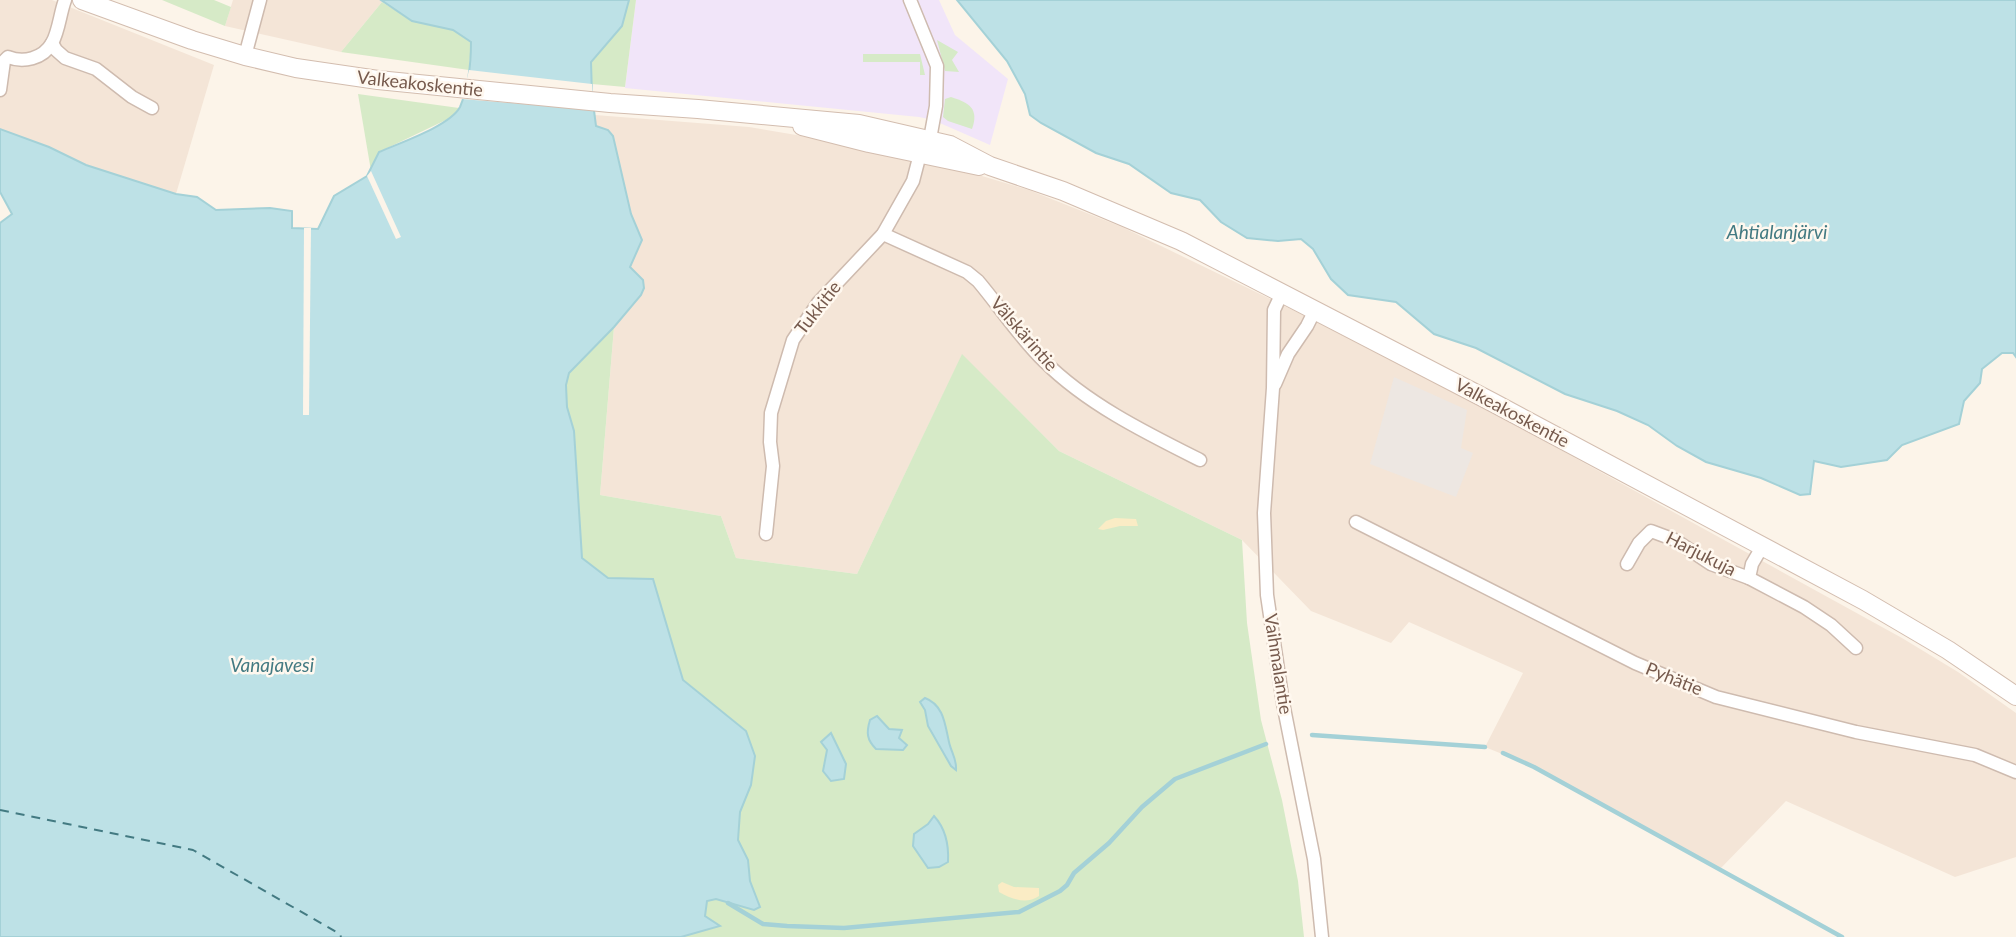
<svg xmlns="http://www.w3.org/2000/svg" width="2016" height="937" viewBox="0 0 2016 937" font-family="Lato,sans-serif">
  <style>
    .residential { fill: #f4e5d7 }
    .industrial { fill: #ede7e2 }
    .education { fill: #f1e5f9 }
    .green { fill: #d6eac7 }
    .sand { fill: #faecc5 }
    .water { fill: #bde1e6; stroke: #a4d1d7; stroke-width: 2 }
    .pier { fill: #fcf4e9 }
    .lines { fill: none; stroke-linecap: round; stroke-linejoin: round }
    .stream { stroke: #a4d1d7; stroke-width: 4.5 }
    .ferry { stroke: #437a82; stroke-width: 2; stroke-dasharray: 9 7; stroke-linecap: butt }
    .street-casing { stroke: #cebbaf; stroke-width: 15 }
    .secondary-casing { stroke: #d3bdaf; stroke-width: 20 }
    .street { stroke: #fff; stroke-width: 12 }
    .secondary { stroke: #fff; stroke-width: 18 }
    .labels { text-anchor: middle; stroke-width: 5; stroke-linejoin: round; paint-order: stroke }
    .street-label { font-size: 18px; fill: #765a4d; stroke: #fff8ef }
    .water-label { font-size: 19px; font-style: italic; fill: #437a82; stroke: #fff8ef }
  </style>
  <rect width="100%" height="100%" fill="#fcf4e9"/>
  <g class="residential">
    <path d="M0,0H52L214,65L176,194L86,165L49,147L0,129Z"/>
    <path d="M233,0H381L382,2L341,52L225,26Z"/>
    <path d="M595,115L749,127L832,141L935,162L1029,190L1122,227L1295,311L1488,410L1902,638L1958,672L2016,713V857L1955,877L1786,801L1720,869L1534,767L1485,747L1523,673L1409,622L1391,643L1311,611L1242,540L1059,451L962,355L857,574L736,558L721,516L600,495L614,327L641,295L643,280L630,267L642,240L631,214L613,136L607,130L596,126Z"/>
  </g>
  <path class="industrial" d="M1394,377L1467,410L1461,448L1473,453L1456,497L1370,464Z"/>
  <path class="education" d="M636,0H939L955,35L1008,79L990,145L933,120L919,117L625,88Z"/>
  <g class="green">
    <path d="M162,0H214L231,7L225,26Z"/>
    <path d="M629,0H636L625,87L592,84L591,62L622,26Z"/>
    <path d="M382,2L412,21L453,30L471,42L469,70L341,52Z"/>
    <path d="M937,40L958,52L952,60L959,72L945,71Z"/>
    <path d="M863,54H920L925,75H920V62H863Z"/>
    <path d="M358,94L459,108L450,118L379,152L371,171Z"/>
    <path d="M951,97C970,103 979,109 972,129L948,121L943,117L945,99Z"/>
    <path d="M614,327L600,495L721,516L736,558L857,574L962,354L1059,451L1242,540L1247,623L1261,720L1282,800L1298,881L1304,937H681L719,926L705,916L707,901L716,899L754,910L759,907L750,881L748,860L738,840L740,812L751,785L746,731L683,680L653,579L608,578L582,558L574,431L567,407L566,385L569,373Z"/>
  </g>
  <g class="sand">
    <path d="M1115,518L1136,519L1138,526H1120L1103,530L1098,529L1106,521Z"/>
    <path d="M1002,882L1014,887L1039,888V896C1026,905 1012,899 999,892L998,885Z"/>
  </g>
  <g class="water">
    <path d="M381,0H629L622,26L591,62L592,95L596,126L608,130L613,136L631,214L642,240L630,267L643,280L644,288L641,295L614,327L569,373L566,385L567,407L574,431L582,558L608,578L653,579L683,680L746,731L755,756L751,785L740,812L738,840L748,860L750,881L760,907L754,910L716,899L707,901L705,916L720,926L681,937H0V223L12,214L0,192V129L49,147L86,165L176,194L197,197L216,210L270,208L292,211V228L318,229L334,196L367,176L379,152C399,143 450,126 460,107C468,88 471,62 471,42L453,30L412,21Z"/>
    <path d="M957,0H2016V357L2013,353H2002L1982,369L1980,383L1964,401L1959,424L1902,445L1887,460L1841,467L1814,461L1810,494L1800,495L1761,478L1706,462L1677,446L1648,425L1617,411L1565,394L1476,348L1434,334L1396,302L1348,295L1331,279L1313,249L1301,239L1278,241L1247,238L1221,222L1200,200L1171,193L1129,164L1096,153L1041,123L1030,115L1025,94L1007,61Z"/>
    <path d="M925,698C944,705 945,725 949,742C951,752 957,759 956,770L951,766L928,726L925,710L920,702Z"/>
    <path d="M877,716L889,729L902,730L899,738L907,745L903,750L876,749C867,740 866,733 870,720Z"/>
    <path d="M831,733L846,764L844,779L831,781L823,771L827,750L821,742Z"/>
    <path d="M934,816C946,829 949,844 948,862L939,867L928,868L913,846L914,834L928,824Z"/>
  </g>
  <g class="pier">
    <path d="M469,70L592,84L594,110L462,99Z"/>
    <path d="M371,171L401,237L396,239L367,176Z"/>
    <path d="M304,228H311L309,415H303Z"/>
  </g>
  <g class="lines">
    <g class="stream">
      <path d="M1312,735L1485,747"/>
      <path d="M1503,753L1534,767L1842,937"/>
      <path d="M728,903L763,924L787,926L844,928L1019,912L1060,891L1067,885L1074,873L1109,843L1142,807L1175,779L1266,744"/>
    </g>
    <path class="ferry" d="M0,810L193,850L340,934L341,937"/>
    <g class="street-casing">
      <g id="street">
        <path d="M52,43L56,50L65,58L96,69L132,97L152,108"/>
        <path d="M245,56L260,0"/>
        <path d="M0,90L4,61L8,57C23,63 43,59 52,43C59,31 60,13 65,0"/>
        <path d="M883,234L967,272L978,281C1000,307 1020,338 1044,361C1087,404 1146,433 1200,460"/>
        <path d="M1282,293L1274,310L1273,388L1264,513L1267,595L1283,703L1314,859L1322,937"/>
        <path d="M1275,384L1288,354L1307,326L1315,310"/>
        <path d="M1356,522L1635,663L1716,697L1856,732L1975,755L2016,772"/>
        <path d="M766,534L773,466L770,442L771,413L793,340L818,303L883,234L913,181L920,154L930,139L936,106L937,66L910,0"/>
        <path d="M1762,547L1752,564L1749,578L1804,607L1831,625L1856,648"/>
        <path d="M1627,564L1639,543L1651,531L1675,540L1711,564L1749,578"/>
      </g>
    </g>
    <g class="secondary-casing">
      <g id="secondary">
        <path d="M82,0L192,40L245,56L296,68L378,80L610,103L698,109L859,124L950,145L990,166L1063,191L1181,241L1492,402L1863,600L1948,650L2016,696"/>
        <path d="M802,126L869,143L979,166"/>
      </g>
    </g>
    <use href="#street" class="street"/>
    <use href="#secondary" class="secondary"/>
  </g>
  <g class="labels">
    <g class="street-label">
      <text transform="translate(420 84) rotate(6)" y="6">Valkeakoskentie</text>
      <text transform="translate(818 308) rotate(-52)" y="6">Tukkitie</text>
      <text transform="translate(1024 334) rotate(49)" y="6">Välskärintie</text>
      <text transform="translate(1512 413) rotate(28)" y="6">Valkeakoskentie</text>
      <text transform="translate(1701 554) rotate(27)" y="6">Harjukuja</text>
      <text transform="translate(1278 664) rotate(81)" y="6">Vaihmalantie</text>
      <text transform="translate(1674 679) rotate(22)" y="6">Pyhätie</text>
    </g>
    <g class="water-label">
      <text x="1777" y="239">Ahtialanjärvi</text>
      <text x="272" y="672">Vanajavesi</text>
    </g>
  </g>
</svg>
